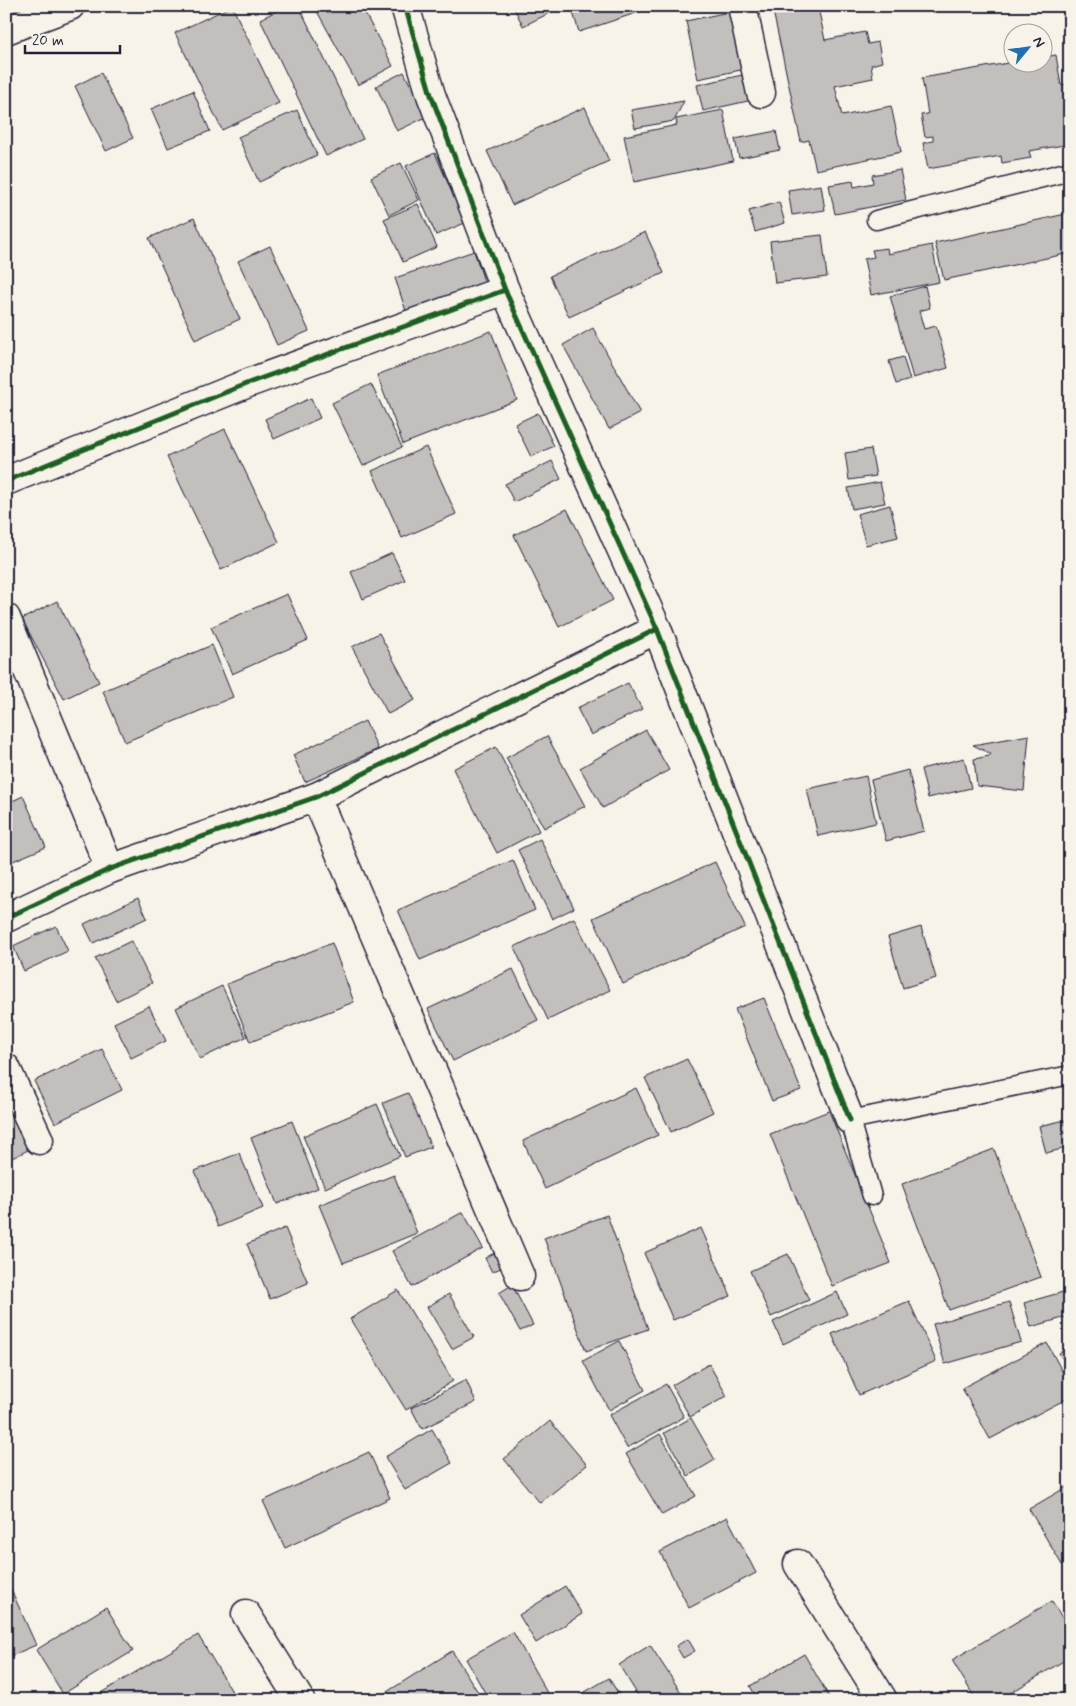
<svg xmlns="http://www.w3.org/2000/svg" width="1076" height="1706" viewBox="0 0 1076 1706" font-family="Mynerve,sans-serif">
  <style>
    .building { fill: #c2bfbd; stroke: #22223b }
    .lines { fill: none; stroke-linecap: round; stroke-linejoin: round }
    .service-casing { stroke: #22223b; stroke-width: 21 }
    .minor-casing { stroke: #22223b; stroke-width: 31 }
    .service { stroke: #f7f3e8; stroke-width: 18 }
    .minor { stroke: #f7f3e8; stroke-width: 28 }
    .cycleway-casing { stroke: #f7f3e8; stroke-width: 8 }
    .cycleway { stroke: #1b5e20; stroke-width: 5 }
  </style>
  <rect width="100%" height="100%" fill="#f7f3e8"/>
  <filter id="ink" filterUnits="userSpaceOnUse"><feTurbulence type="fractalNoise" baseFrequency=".02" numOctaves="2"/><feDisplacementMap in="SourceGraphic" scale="10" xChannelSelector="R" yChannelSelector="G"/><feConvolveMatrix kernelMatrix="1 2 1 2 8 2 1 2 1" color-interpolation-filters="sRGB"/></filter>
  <g filter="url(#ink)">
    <g class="building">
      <path d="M232,6L279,103L222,130L175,33Z"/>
      <path d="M287,6H299L363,139L326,156L260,19Z"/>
      <path d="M314,6H361L393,66L358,85Z"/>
      <path d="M513,6H564L523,26Z"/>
      <path d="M571,6H643L645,10L579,32Z"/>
      <path d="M781,6H846L819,12L825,40L865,32L868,44L878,42L882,62L871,65L873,78L835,86L842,116L891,106L901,152L816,170L809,140L801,142L773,11L782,10Z"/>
      <path d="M738,10L750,68L698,79L686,21Z"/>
      <path d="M1056,55L1061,85L1070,84V114L1067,115L1070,144L1029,151L1031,158L1002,163L1001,156L928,169L923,143L933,141V136L925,137L921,115L928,114L922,78L1014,62H1044V57Z"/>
      <path d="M404,72L426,117L397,131L376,86Z"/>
      <path d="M101,73L133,138L106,151L75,86Z"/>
      <path d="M751,73L757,99L703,111L697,85Z"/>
      <path d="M193,91L210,131L168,148L151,109Z"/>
      <path d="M684,101L674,121L635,128L631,110Z"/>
      <path d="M585,107L609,161L512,205L487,151Z"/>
      <path d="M297,110L317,155L259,182L238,137Z"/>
      <path d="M723,110L733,161L634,182L624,136L677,125L676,119Z"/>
      <path d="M776,131L780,150L739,158L735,139Z"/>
      <path d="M435,153L465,223L436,235L406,166Z"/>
      <path d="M401,163L419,200L389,215L371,177Z"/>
      <path d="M900,170L906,200L835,214L829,185L853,181L854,187L873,183L872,175Z"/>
      <path d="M821,185L825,210L792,215L788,190Z"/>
      <path d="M779,202L785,223L755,232L749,211Z"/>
      <path d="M418,204L437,247L403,262L384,219Z"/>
      <path d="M1070,213V253L944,280L935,243Z"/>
      <path d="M194,218L240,319L195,340L149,238Z"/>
      <path d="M645,232L664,273L569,317L550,276Z"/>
      <path d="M822,235L827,277L775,283L770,241Z"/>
      <path d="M932,245L939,282L871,295L864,259L874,257L872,250L887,248L888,254Z"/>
      <path d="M270,246L309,331L277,345L238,261Z"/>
      <path d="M474,251L487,290L408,317L395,278Z"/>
      <path d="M925,286L930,308L919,311L924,329L936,326L948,368L913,378L890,296Z"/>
      <path d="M593,328L640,413L609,429L563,345Z"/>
      <path d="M491,331L517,400L403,444L377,375Z"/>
      <path d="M903,357L910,380L896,384L889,361Z"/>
      <path d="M371,384L402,447L363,466L332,403Z"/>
      <path d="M311,398L320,418L274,439L265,419Z"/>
      <path d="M538,413L554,446L531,457L515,424Z"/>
      <path d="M225,429L279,542L221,570L167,457Z"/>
      <path d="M426,447L456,514L402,538L372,471Z"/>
      <path d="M871,449L876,476L849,480L845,453Z"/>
      <path d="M552,461L561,479L514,502L505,484Z"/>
      <path d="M880,482L885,503L852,509L848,488Z"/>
      <path d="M890,505L898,537L866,545L857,514Z"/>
      <path d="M567,509L613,600L559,627L514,535Z"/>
      <path d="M392,553L405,580L363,599L351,572Z"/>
      <path d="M287,594L308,640L232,674L211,627Z"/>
      <path d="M57,601L99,682L64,699L22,619Z"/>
      <path d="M379,633L415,700L388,714L352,647Z"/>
      <path d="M212,645L233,697L125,742L103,691Z"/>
      <path d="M628,683L642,709L591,735L577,708Z"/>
      <path d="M365,721L378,749L305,782L293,755Z"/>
      <path d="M646,730L669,770L603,808L580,768Z"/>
      <path d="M1029,735L1024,791L977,786L974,759L989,756L991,754L973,745Z"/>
      <path d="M547,736L585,806L544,828L506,758Z"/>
      <path d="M496,747L539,831L497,853L453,769Z"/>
      <path d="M964,758L971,788L928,798L921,769Z"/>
      <path d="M908,770L924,831L886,841L871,780Z"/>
      <path d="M866,776L876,823L818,836L807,789Z"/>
      <path d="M23,796L46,847L6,864V804Z"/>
      <path d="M540,839L574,908L552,919L518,850Z"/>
      <path d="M513,860L535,910L420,960L398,910Z"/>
      <path d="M715,862L745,927L623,984L593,918Z"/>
      <path d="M138,898L147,918L93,943L84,924Z"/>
      <path d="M574,918L610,990L548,1020L514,947Z"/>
      <path d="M56,926L68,951L24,971L13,946Z"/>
      <path d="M921,927L936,978L903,988L888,937Z"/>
      <path d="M131,941L152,983L116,1001L95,958Z"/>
      <path d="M332,943L354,1002L250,1042L227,984Z"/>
      <path d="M513,969L538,1020L453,1061L428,1009Z"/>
      <path d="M222,986L246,1037L200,1059L176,1008Z"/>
      <path d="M764,998L801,1090L772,1101L735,1009Z"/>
      <path d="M149,1006L166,1041L131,1058L114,1023Z"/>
      <path d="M102,1049L122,1090L55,1123L34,1081Z"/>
      <path d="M687,1059L713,1112L671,1132L645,1078Z"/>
      <path d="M636,1088L658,1135L545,1189L523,1141Z"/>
      <path d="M408,1093L431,1147L405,1157L383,1103Z"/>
      <path d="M377,1104L400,1156L325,1188L303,1136Z"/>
      <path d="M6,1107L28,1150L6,1161Z"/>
      <path d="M829,1111L891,1263L832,1286L770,1134Z"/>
      <path d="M1070,1119V1147L1046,1153L1039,1126Z"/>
      <path d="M292,1121L318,1188L277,1204L251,1138Z"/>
      <path d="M994,1149L1041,1277L949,1310L902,1184Z"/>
      <path d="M239,1153L263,1208L218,1227L195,1171Z"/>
      <path d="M394,1175L417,1233L343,1263L319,1205Z"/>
      <path d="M463,1212L483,1248L412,1287L392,1251Z"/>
      <path d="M607,1215L648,1329L586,1351L544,1238Z"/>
      <path d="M285,1228L308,1283L270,1299L247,1244Z"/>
      <path d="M701,1228L731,1296L673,1320L644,1253Z"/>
      <path d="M498,1251L505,1266L492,1272L485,1258Z"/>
      <path d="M788,1254L809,1300L771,1317L750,1271Z"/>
      <path d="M512,1285L533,1325L520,1331L499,1293Z"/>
      <path d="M398,1290L453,1381L406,1410L350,1319Z"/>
      <path d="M1070,1290V1316L1031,1327L1024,1303Z"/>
      <path d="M837,1292L847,1314L783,1344L773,1322Z"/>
      <path d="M449,1294L474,1337L452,1349L427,1307Z"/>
      <path d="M909,1301L936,1361L859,1395L832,1334Z"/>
      <path d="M1009,1302L1021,1342L945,1364L933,1324Z"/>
      <path d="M619,1341L645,1390L609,1410L583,1361Z"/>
      <path d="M1047,1343L1070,1386V1397L990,1439L962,1388Z"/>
      <path d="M1070,1347V1372L1059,1353Z"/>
      <path d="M709,1364L727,1396L690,1417L672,1385Z"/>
      <path d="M466,1380L476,1402L422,1429L411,1408Z"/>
      <path d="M666,1384L684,1417L627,1448L609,1415Z"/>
      <path d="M691,1418L715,1460L688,1476L664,1433Z"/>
      <path d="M550,1421L587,1465L540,1503L504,1459Z"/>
      <path d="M432,1429L452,1463L405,1490L385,1457Z"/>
      <path d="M660,1434L696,1496L662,1515L626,1454Z"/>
      <path d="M369,1452L390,1498L285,1548L263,1501Z"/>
      <path d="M1070,1485V1560L1062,1565L1029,1509Z"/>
      <path d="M727,1517L756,1573L689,1608L660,1552Z"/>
      <path d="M9,1585L36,1645L6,1658V1586Z"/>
      <path d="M565,1586L582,1614L536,1643L519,1615Z"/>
      <path d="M1052,1601L1070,1631V1657L999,1700H976L952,1660Z"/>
      <path d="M106,1607L133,1651L63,1694L36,1650Z"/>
      <path d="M513,1632L551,1700H489L466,1659Z"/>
      <path d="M198,1635L237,1700H89Z"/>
      <path d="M688,1639L695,1651L683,1658L676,1646Z"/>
      <path d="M650,1645L686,1700H641L619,1665Z"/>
      <path d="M452,1651L483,1700H374Z"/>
      <path d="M804,1654L831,1700H758L750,1686Z"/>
      <path d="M609,1678L622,1700H580L578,1696Z"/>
    </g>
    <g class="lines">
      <g class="service-casing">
        <g id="service">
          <path d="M876,220L1070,171"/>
          <path d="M872,1196L850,1120L1070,1075"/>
        </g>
      </g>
      <g class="minor-casing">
        <g id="minor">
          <path d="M405,6L431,95L505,290L657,629L850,1120"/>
          <path d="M742,6L761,93"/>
          <path d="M6,30L70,6"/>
          <path d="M6,481L251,382L505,290"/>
          <path d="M6,618L110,869"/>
          <path d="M316,797L520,1276"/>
          <path d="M6,918L110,869L316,797L657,629"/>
          <path d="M6,1068L39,1140"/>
          <path d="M798,1564L883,1700"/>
          <path d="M246,1614L300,1700"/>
        </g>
      </g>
      <use href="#service" class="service"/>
      <use href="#minor" class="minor"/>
      <g class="cycleway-casing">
        <g id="cycleway">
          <path d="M405,6L431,95L505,290L657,629L850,1120"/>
          <path d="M6,481L251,382L505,290"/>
          <path d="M6,918L110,869L316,797L657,629"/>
        </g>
      </g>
      <use href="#cycleway" class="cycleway"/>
    </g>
  </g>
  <rect width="1076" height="1706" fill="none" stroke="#f7f3e8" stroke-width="25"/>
  <rect x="12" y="12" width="1051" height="1681" fill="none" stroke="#22223b" stroke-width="2" filter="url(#ink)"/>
  <g transform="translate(1028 48) rotate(61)"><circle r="24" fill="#f7f3e8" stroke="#a29fa3"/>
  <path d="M0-4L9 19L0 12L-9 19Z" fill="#1f6fb2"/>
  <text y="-8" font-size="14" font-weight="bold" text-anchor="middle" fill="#22223b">N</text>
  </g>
  <path d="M25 45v8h95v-8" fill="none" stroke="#22223b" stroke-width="2.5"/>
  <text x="32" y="45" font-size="15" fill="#22223b" stroke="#f7f3e8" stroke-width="4" paint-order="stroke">20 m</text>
</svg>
